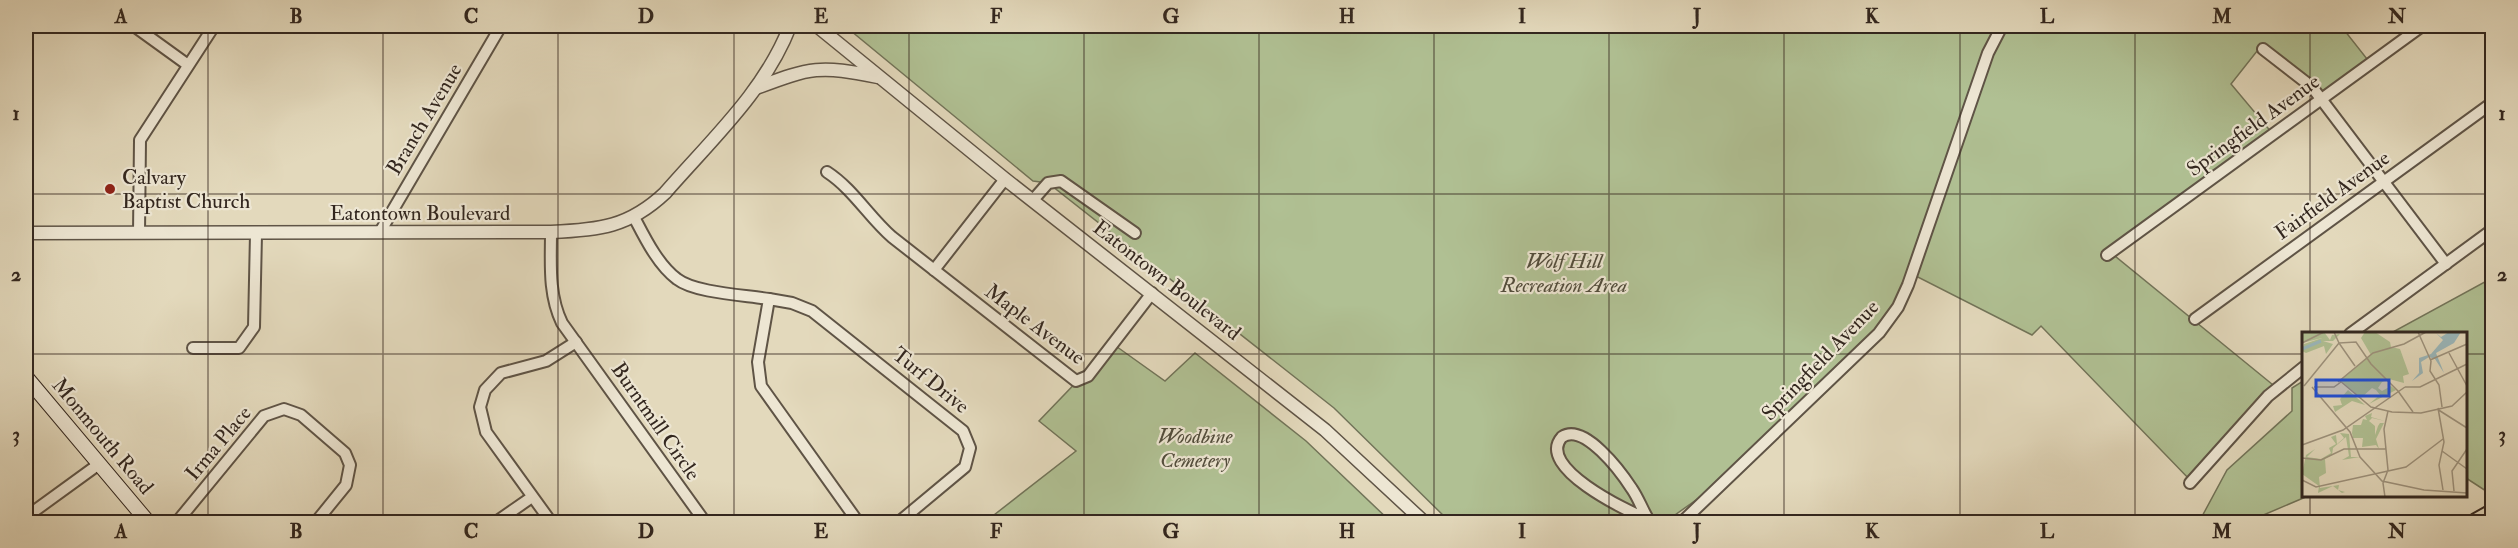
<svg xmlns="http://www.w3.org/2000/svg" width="2518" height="548" viewBox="0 0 2518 548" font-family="'IM FELL Double Pica',serif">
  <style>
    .green { fill: #b0c093; stroke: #727459; stroke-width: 1.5 }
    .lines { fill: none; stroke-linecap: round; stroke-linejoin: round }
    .minor-casing { stroke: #5f5446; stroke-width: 14 }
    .tertiary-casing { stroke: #5f5446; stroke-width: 15 }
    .secondary-casing { stroke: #33271f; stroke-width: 16 }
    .trunk-casing { stroke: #33271f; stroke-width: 20 }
    .minor { stroke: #ede6d3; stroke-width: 10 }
    .tertiary { stroke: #ede6d3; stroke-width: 12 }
    .secondary { stroke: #ede6d3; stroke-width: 14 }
    .trunk { stroke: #e3d9bc; stroke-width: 16 }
    .grid { fill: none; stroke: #33271f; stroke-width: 1.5; stroke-opacity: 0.55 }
    .poi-dot { fill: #8f2418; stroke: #ede6d3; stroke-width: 2 }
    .labels { text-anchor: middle; stroke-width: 4.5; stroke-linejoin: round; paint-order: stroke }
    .street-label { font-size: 21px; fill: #33271f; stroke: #ede6d3 }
    .poi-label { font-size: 21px; fill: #33271f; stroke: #ede6d3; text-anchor: start }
    .park-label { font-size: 21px; font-style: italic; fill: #524d3c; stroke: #ede6d3 }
    .inset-river { fill: none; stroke: #9ab7bb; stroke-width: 3 }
    .inset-road { fill: none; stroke: #9d927d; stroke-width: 1.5 }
    .view { fill: #1d4ed8; fill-opacity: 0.15; stroke: #1d4ed8; stroke-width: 3 }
    .inset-edge { fill: none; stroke: #33271f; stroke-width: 3 }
    .neatline { fill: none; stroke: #33271f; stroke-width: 2 }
    .grid-label { font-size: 20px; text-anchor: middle; font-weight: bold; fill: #33271f }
  </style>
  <rect width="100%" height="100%" fill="#e3d9bc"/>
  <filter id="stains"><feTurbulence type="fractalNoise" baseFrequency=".00333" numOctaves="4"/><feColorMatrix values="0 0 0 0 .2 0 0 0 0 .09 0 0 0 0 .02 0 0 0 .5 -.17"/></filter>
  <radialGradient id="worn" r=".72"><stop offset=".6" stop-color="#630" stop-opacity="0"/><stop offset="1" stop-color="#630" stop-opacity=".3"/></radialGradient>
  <g class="green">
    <path d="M845,26H2341L2371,64L2325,95L2261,46L2231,84L2273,134L2110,252L2278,389L2191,481L2041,326L2032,335L1912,274L1887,321L1737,471L1665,522H1450L1334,408L1048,183L1033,181Z"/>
    <path d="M2492,278V486L2486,491L2466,478V334L2391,333Z"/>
    <path d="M1113,344L1165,381L1195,353L1306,441L1391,522H985L1076,451L1039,421Z"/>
    <path d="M2303,381L2304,496H2308L2247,522H2199L2227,470L2292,411V388Z"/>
  </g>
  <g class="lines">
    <g class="minor-casing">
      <g id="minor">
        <path d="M134,26L188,65"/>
        <path d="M2263,49L2312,87L2446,264"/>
        <path d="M827,172C853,189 869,217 892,237L1076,381L1088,376L1152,293"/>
        <path d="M1033,200L1048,183L1061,181L1135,233"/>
        <path d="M634,217C645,238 658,265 677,279C695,293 745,295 769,299"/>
        <path d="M380,232L501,26"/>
        <path d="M551,232C551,263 548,294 562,323L705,522"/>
        <path d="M139,233L140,140L214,26"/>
        <path d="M2107,255L2422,26"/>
        <path d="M934,270L1005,179"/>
        <path d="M2195,319L2492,103"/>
        <path d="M2350,334L2492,230"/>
        <path d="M193,348H239L254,327L256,234"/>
        <path d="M2190,483L2268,396L2304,367"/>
        <path d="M26,517L99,464"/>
        <path d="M1647,519C1627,511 1535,467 1562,437C1584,422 1621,472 1632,489C1639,499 1643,512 1650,522"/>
        <path d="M177,522L264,416L284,409L301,415L345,453L350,465L346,485L316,522"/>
        <path d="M496,522L532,497"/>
        <path d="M551,522L486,432L480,407L485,390L501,373L546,361L576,342"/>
        <path d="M858,522L761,386L758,362L769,299L792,303L812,311L963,431L970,448L965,467L899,522"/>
        <path d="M1682,522L1879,333L1898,307L1908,285L1988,53L2002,26"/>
      </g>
    </g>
    <g class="tertiary-casing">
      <g id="tertiary">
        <path d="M817,26L1005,179L1325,430L1424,522"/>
        <path d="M756,88C812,67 819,65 878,77"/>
        <path d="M26,233L551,232C599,230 629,227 665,193C711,140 765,91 790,26"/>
      </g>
    </g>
    <g class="secondary-casing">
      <path id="secondary" d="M26,377L148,522"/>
    </g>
    <g class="trunk-casing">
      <path id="trunk" d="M2476,522L2492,513"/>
    </g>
    <use href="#minor" class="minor"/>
    <use href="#tertiary" class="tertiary"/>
    <use href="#secondary" class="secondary"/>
    <use href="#trunk" class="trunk"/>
  </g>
  <path class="grid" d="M208,26V522M383,26V522M558,26V522M734,26V522M909,26V522M1084,26V522M1259,26V522M1434,26V522M1609,26V522M1784,26V522M1960,26V522M2135,26V522M2310,26V334M26,194H2492M26,354H2304M2466,354H2492M2310,496V522"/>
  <circle class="poi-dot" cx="110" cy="189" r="6"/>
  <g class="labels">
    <g class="street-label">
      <text transform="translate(424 119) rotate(-59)" y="7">Branch Avenue</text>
      <text transform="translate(2253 125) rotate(-36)" y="7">Springfield Avenue</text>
      <text transform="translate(2332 195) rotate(-36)" y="7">Fairfield Avenue</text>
      <text x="420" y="220">Eatontown Boulevard</text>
      <text transform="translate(1167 280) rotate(38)" y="7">Eatontown Boulevard</text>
      <text transform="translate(1035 324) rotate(37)" y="7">Maple Avenue</text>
      <text transform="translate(1820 360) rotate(-46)" y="7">Springfield Avenue</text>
      <text transform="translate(931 380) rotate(39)" y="7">Turf Drive</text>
      <text transform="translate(656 421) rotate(55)" y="7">Burntmill Circle</text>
      <text transform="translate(103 436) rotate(50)" y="7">Monmouth Road</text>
      <text transform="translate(218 443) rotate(-50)" y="7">Irma Place</text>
    </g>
    <g class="poi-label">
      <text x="122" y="184">Calvary<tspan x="122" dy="24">Baptist Church</tspan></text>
    </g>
    <g class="park-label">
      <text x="1564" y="268">Wolf Hill<tspan x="1564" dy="24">Recreation Area</tspan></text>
      <text x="1195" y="443">Woodbine<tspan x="1195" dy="24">Cemetery</tspan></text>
    </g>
  </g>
  <g transform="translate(2302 332)">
    <rect width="165" height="165" fill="#e3d9bc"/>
    <path d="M0,0H22L28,8L30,3L38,2L31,9H21L31,12L24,22L22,14L4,21L0,19L2,12L20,6L0,11ZM63,0H73L88,10L89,15L98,17L107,42L101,44L102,51L87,47L80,50L76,56L80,59L89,54L94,58L67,72L78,63L74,58L70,56L59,66L38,48L69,23L59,6ZM46,58L63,73L50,69L33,80L31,74L40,73L38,67ZM70,81L69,85L83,89L70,86L67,89L73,94V103L76,94L78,91H82L74,107L77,117L74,113L60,115L61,106H51L50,101L51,93H59L61,87L65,88L63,84ZM38,101L47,102L49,125H58L40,128L47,124L44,105L31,116L30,123L23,127L24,141L17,145L18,156L37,153L36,158L43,160L40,161L31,154L16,161L17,154L0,142L4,123L13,117L5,125L19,127L29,121L27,116L34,112L29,105L34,103L35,112L42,106Z" fill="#b0c093"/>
    <path d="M147,0H159L152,11L134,21L142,41L133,27L127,25L119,30L121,41L110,49L117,41V26L129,22L141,8L134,1L139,5Z" fill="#9ab7bb"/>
    <path class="inset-river" d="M0,17L19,9"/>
    <path class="inset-road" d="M32,0L37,11L54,10L69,32L96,59M116,0L129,29L128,39L137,53L140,75M0,11L22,0M147,21L165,54M128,28L165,12M37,48L69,75L90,80L119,81L150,74L165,60M36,50L71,21L102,12L124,0M2,54L37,11L53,34M10,55L48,100L58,125L80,149L122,158L165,161M12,55H32L39,50M103,55H118L165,32M96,59L111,80M136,76L142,110L137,133L141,158M135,77L165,96M0,113L41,98L103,55M140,119L165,137M0,126L19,128L42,117H84M0,148L14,155L104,135L141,107M152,159L150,139L165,117M83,165L81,151L86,138L82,97L86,79"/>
    <path class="view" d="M14,48H87V64H14Z"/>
    <rect width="165" height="165" class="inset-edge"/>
  </g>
  <rect width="2518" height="548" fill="none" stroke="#e3d9bc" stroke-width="66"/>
  <rect x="33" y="33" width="2452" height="482" class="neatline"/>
  <g class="grid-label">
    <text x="121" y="23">A</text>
    <text x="296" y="23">B</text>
    <text x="471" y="23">C</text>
    <text x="646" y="23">D</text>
    <text x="821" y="23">E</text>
    <text x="996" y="23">F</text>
    <text x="1171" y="23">G</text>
    <text x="1347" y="23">H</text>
    <text x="1522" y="23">I</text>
    <text x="1697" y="23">J</text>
    <text x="1872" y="23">K</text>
    <text x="2047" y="23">L</text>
    <text x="2222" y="23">M</text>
    <text x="2397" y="23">N</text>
    <text x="16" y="120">1</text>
    <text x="2502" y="120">1</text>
    <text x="16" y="281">2</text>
    <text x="2502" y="281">2</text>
    <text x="16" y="441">3</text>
    <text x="2502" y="441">3</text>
    <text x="121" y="538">A</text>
    <text x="296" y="538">B</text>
    <text x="471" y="538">C</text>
    <text x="646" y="538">D</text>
    <text x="821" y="538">E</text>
    <text x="996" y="538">F</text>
    <text x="1171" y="538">G</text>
    <text x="1347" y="538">H</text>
    <text x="1522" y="538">I</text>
    <text x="1697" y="538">J</text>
    <text x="1872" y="538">K</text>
    <text x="2047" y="538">L</text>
    <text x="2222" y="538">M</text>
    <text x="2397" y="538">N</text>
  </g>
  <rect width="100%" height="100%" filter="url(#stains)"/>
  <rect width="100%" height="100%" fill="url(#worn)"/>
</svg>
